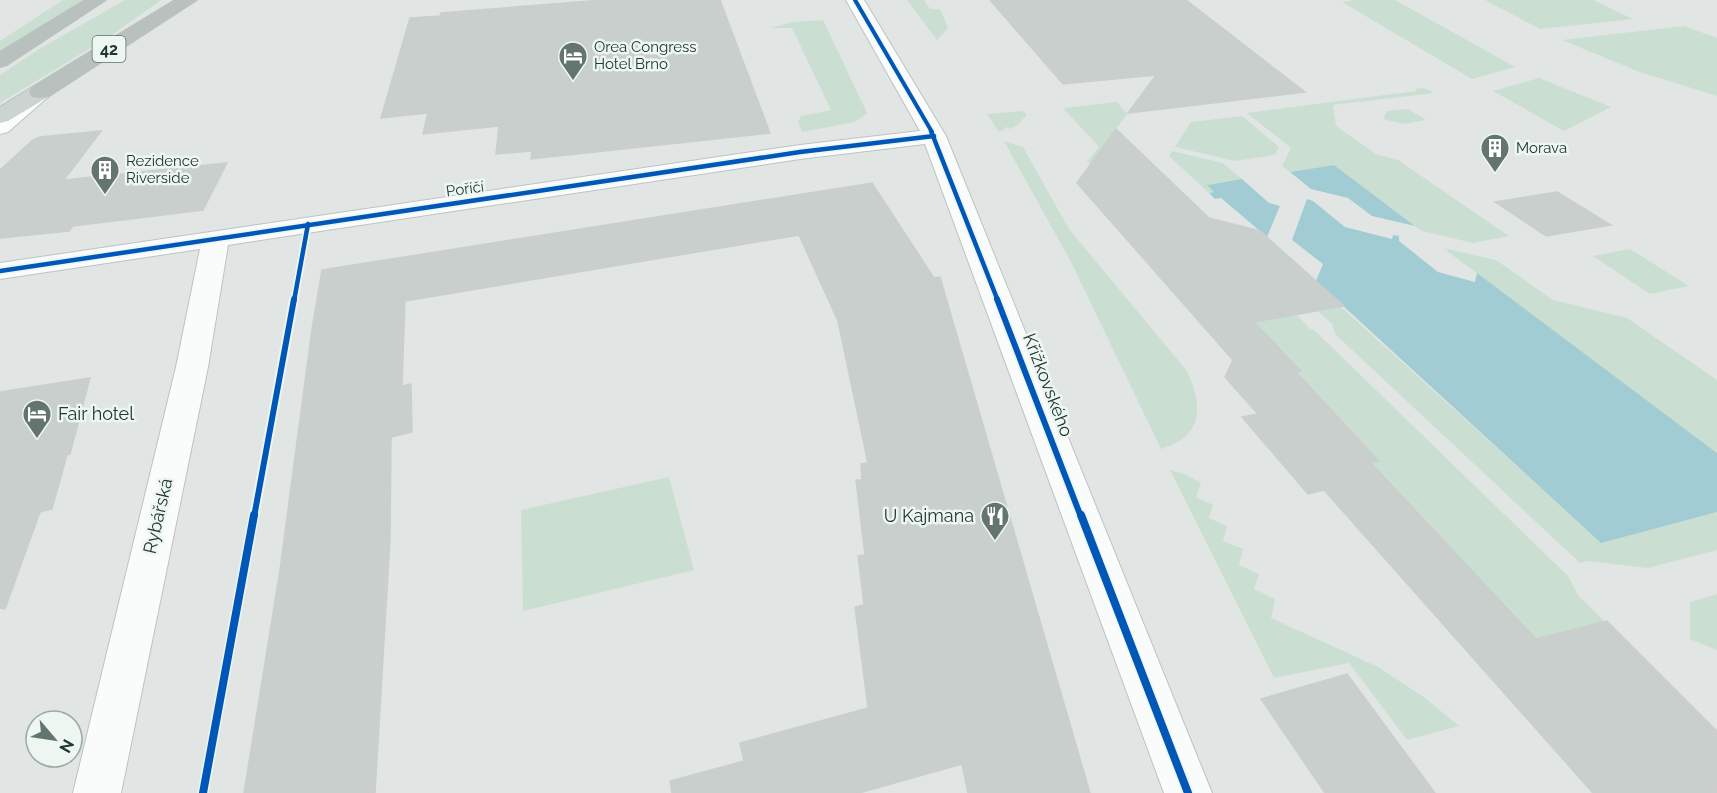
<svg xmlns="http://www.w3.org/2000/svg" width="1717" height="793" viewBox="0 0 1717 793" font-family="Raleway,sans-serif">
  <style>
    .green { fill: #cadfd1 }
    .water { fill: #a2ccd4 }
    .building { fill: #c9cfcd; stroke: #cacfcd; stroke-width: 1.5 }
    .lines { fill: none; stroke-linecap: round; stroke-linejoin: round }
    .minor-casing { stroke: #bec3c1; stroke-width: 2 }
    .major-casing { stroke: #bbc3c1; stroke-width: 2 }
    .highway-casing { stroke: #bbc3c1; stroke-width: 2 }
    .minor { fill: #fafbfb; fill-rule: evenodd }
    .major { fill: #ccd4d2; fill-rule: evenodd }
    .highway { fill: #b9c1bf; fill-rule: evenodd }
    .cycleway-far3-casing { stroke: #eef6f2; stroke-width: 6 }
    .cycleway-far2-casing { stroke: #eef6f2; stroke-width: 8 }
    .cycleway-far1-casing { stroke: #eef6f2; stroke-width: 10 }
    .cycleway-casing { stroke: #eef6f2; stroke-width: 11 }
    .cycleway-far3 { stroke: #0057b8; stroke-width: 4 }
    .cycleway-far2 { stroke: #0057b8; stroke-width: 4.5 }
    .cycleway-far1 { stroke: #0057b8; stroke-width: 6 }
    .cycleway { stroke: #0057b8; stroke-width: 8 }
    .labels { text-anchor: middle; stroke-width: 5; stroke-linejoin: round; paint-order: stroke }
    .far-poi-label { font-size: 15px; fill: #203832; stroke: #eef6f2; text-anchor: start }
    .far-street-label { font-size: 15px; fill: #203832; stroke: #eef6f2 }
    .shield { fill: #eef6f2; stroke: #5e716c; stroke-width: 1.5 }
    .shield-label { font-size: 16px; font-weight: bold; fill: #203832 }
    .street-label { font-size: 18px; fill: #203832; stroke: #eef6f2 }
    .poi-label { font-size: 18px; fill: #203832; stroke: #eef6f2; text-anchor: start }
  </style>
  <rect width="100%" height="100%" fill="#e1e6e4"/>
  <g class="green">
    <path d="M63,0H83L0,52V41Z"/>
    <path d="M125,0H161L112,35L0,103V75L41,48Z"/>
    <path d="M907,0H924L930,9H940L948,28L937,40Z"/>
    <path d="M1357,0H1395L1515,67L1472,79L1342,2Z"/>
    <path d="M1485,0H1593L1633,19L1540,29Z"/>
    <path d="M823,20L867,113L855,122L802,132L798,122L801,116L831,110L792,28H771L792,22Z"/>
    <path d="M1684,26L1717,38V96L1637,71L1562,40Z"/>
    <path d="M1539,78L1611,107L1564,131L1493,91Z"/>
    <path d="M1424,88L1434,93L1333,105L1336,126L1376,154L1398,160L1509,236L1473,243L1422,231L1334,165L1290,172L1282,166L1291,148L1247,113L1416,91L1415,89Z"/>
    <path d="M1117,102L1127,114L1091,163L1087,162L1099,147L1063,108Z"/>
    <path d="M1408,109L1426,120L1403,124L1383,119L1387,111Z"/>
    <path d="M1023,111L1027,115L1016,126L1010,129L1006,127L1003,129L1005,130L999,132L987,114Z"/>
    <path d="M1242,116L1279,147L1275,155L1235,161L1175,147L1191,122Z"/>
    <path d="M1004,141L1023,147L1069,229L1187,371C1203,406 1204,436 1161,449L1070,260Z"/>
    <path d="M1172,151L1223,163L1242,179L1207,185L1215,192L1209,193L1169,156Z"/>
    <path d="M1443,248L1496,260L1553,300L1627,318L1717,380V453Z"/>
    <path d="M1630,249L1689,286L1650,294L1593,256Z"/>
    <path d="M1269,305L1282,317L1297,315L1310,329H1313L1568,576L1578,595L1605,622L1537,640L1371,463L1379,460L1321,399L1258,380L1301,371L1243,310Z"/>
    <path d="M1341,307L1601,542L1717,512V550L1648,568L1587,561L1580,563L1335,334L1332,324L1318,311Z"/>
    <path d="M1170,470L1187,475L1201,483L1196,497L1213,505L1209,518L1227,526L1223,541L1243,549L1239,565L1259,574L1254,589L1275,599L1271,618L1378,667L1425,698L1459,726L1407,740L1349,663L1274,678Z"/>
    <path d="M669,477L694,570L523,611L521,510Z"/>
    <path d="M1717,594V650L1690,639V602Z"/>
  </g>
  <g class="water">
    <path d="M1334,165L1415,226L1372,216L1348,198L1311,189L1290,172Z"/>
    <path d="M1242,179L1269,203L1280,206L1267,237L1221,198L1215,199L1209,193L1214,192L1207,185Z"/>
    <path d="M1307,199L1313,201L1345,227L1392,239L1393,235L1399,236V241L1438,272L1475,282L1477,273L1717,453V512L1601,543L1316,281L1323,264L1292,240Z"/>
  </g>
  <g class="building">
    <path d="M603,0H720L770,133L531,159L532,151L496,154L499,126L423,134L428,113L381,118L410,18L440,16L441,13Z"/>
    <path d="M990,0H1186L1305,92L1128,113L1156,75L1063,84Z"/>
    <path d="M1116,129L1209,218L1260,231L1344,306L1254,322L1301,371L1296,372L1379,461L1371,463L1536,639L1607,621L1717,731V793H1593L1324,490L1308,494L1242,417L1258,414L1225,377L1233,360L1077,183Z"/>
    <path d="M101,131L64,180L227,163L203,210L73,226L69,231L0,238V170L33,140L40,137Z"/>
    <path d="M872,183L934,278L940,277L1090,793H968L962,764L859,793H672L670,781L744,761L740,743L868,708L855,607L864,605L858,556L865,555L856,480H862L861,464L868,463L838,321L799,235L405,301L402,386L411,384L412,432L391,437L390,540L375,793H244L280,570L312,329L322,270Z"/>
    <path d="M1557,192L1611,225L1546,236L1495,202Z"/>
    <path d="M90,378L70,454L67,455L52,509L40,512L5,609L0,608V392Z"/>
    <path d="M1347,674L1435,793H1325L1261,699Z"/>
  </g>
  <g class="lines">
    <g class="minor-casing">
      <g id="minor">
        <path d="M846,0H864L946,136L1212,793H1164L925,144L800,159L228,245L208,367L121,793H73L176,367L200,249L0,279V263L800,145L920,131Z"/>
        <path d="M40,86L48,87L51,92L48,97L8,132L0,134V115L32,87Z"/>
      </g>
    </g>
    <g class="major-casing">
      <path id="major" d="M40,86L48,87L51,92L48,97L8,121L0,123V107L32,87Z"/>
    </g>
    <g class="highway-casing">
      <g id="highway">
        <path d="M85,0H106L7,65L0,67V52Z"/>
        <path d="M175,0H197L48,97L40,98L32,97L29,92L32,87Z"/>
      </g>
    </g>
    <use href="#minor" class="minor"/>
    <use href="#major" class="major"/>
    <use href="#highway" class="highway"/>
    <g class="cycleway-far3-casing">
      <path id="cycleway-far3" d="M855,0L932,132"/>
    </g>
    <g class="cycleway-far2-casing">
      <g id="cycleway-far2">
        <path d="M931,131L998,301"/>
        <path d="M0,271L800,152L934,136"/>
        <path d="M294,301L308,224"/>
      </g>
    </g>
    <g class="cycleway-far1-casing">
      <g id="cycleway-far1">
        <path d="M997,299L1081,517"/>
        <path d="M254,517L294,299"/>
      </g>
    </g>
    <g class="cycleway-casing">
      <g id="cycleway">
        <path d="M1081,515L1188,793"/>
        <path d="M203,793L254,515"/>
      </g>
    </g>
    <use href="#cycleway-far3" class="cycleway-far3"/>
    <use href="#cycleway-far2" class="cycleway-far2"/>
    <use href="#cycleway-far1" class="cycleway-far1"/>
    <use href="#cycleway" class="cycleway"/>
  </g>
  <defs>
    <g id="hotel-pin" transform="scale(1.5)"><path d="M0 17L-7.5 6A9.5 9.5 0 1 1 7.5 6Z" fill="#647570" stroke="#eef6f2"/><path d="M-6-4.5h1.5V1H6V5H4.5V3h-9V5H-6ZM-4 0a1.8 1.8 0 1 1 3.6 0ZM.5 0V-2.5h3Q6-2.5 6 0Z" fill="#fff"/></g>
    <g id="building-pin" transform="scale(1.5)"><path d="M0 17L-7.5 6A9.5 9.5 0 1 1 7.5 6Z" fill="#647570" stroke="#eef6f2"/><path d="M-4-6H4V6H1V3H-1V6H-4ZM-2.5-4.3h1.7v1.8h-1.7ZM.8-4.3h1.7v1.8H.8ZM-2.5-1h1.7V.8h-1.7ZM.8-1h1.7V.8H.8Z" fill="#fff"/></g>
    <g id="restaurant-pin" transform="scale(1.5)"><path d="M0 17L-7.5 6A9.5 9.5 0 1 1 7.5 6Z" fill="#647570" stroke="#eef6f2"/><path d="M-5-6h1v4h1v-4h1v4h1v-4h1v5L-1.5 .5V6h-2V.5L-5-1ZM5-6V6H3V1.5H1.5Q1.5-4 5-6Z" fill="#fff"/></g>
  </defs>
  <g fill-rule="evenodd">
    <use href="#hotel-pin" x="573" y="56"/>
    <use href="#building-pin" x="1495" y="148"/>
    <use href="#building-pin" x="105" y="170"/>
    <use href="#hotel-pin" x="37" y="414"/>
    <use href="#restaurant-pin" x="995" y="516"/>
  </g>
  <g class="labels">
    <g class="far-poi-label">
      <text x="594" y="52">Orea Congress<tspan x="594" dy="17">Hotel Brno</tspan></text>
      <text x="1516" y="153">Morava</text>
      <text x="126" y="166">Rezidence<tspan x="126" dy="17">Riverside</tspan></text>
    </g>
    <g class="far-street-label">
      <text transform="translate(465 189) rotate(-8)" y="5">Poříčí</text>
    </g>
    <rect class="shield" x="92.5" y="36" width="33" height="26" rx="4.5"/>
    <g class="shield-label">
      <text x="109" y="55">42</text>
    </g>
    <g class="street-label">
      <text transform="translate(1048 385) rotate(69)" y="6">Křížkovského</text>
      <text transform="translate(158 516) rotate(-77)" y="6">Rybářská</text>
    </g>
    <g class="poi-label">
      <text x="58" y="420">Fair hotel</text>
      <text x="974" y="522" text-anchor="end">U Kajmana</text>
    </g>
  </g>
  <g transform="translate(54 739) rotate(119)"><circle r="28" fill="#eef6f2" stroke="#9caaa5" stroke-width="1.5"/>
  <path d="M0-4.5L10 22L0 15L-10 22Z" fill="#647570"/>
  <text y="-9" font-size="16" font-weight="bold" text-anchor="middle" fill="#203832">N</text>
  </g>
</svg>
